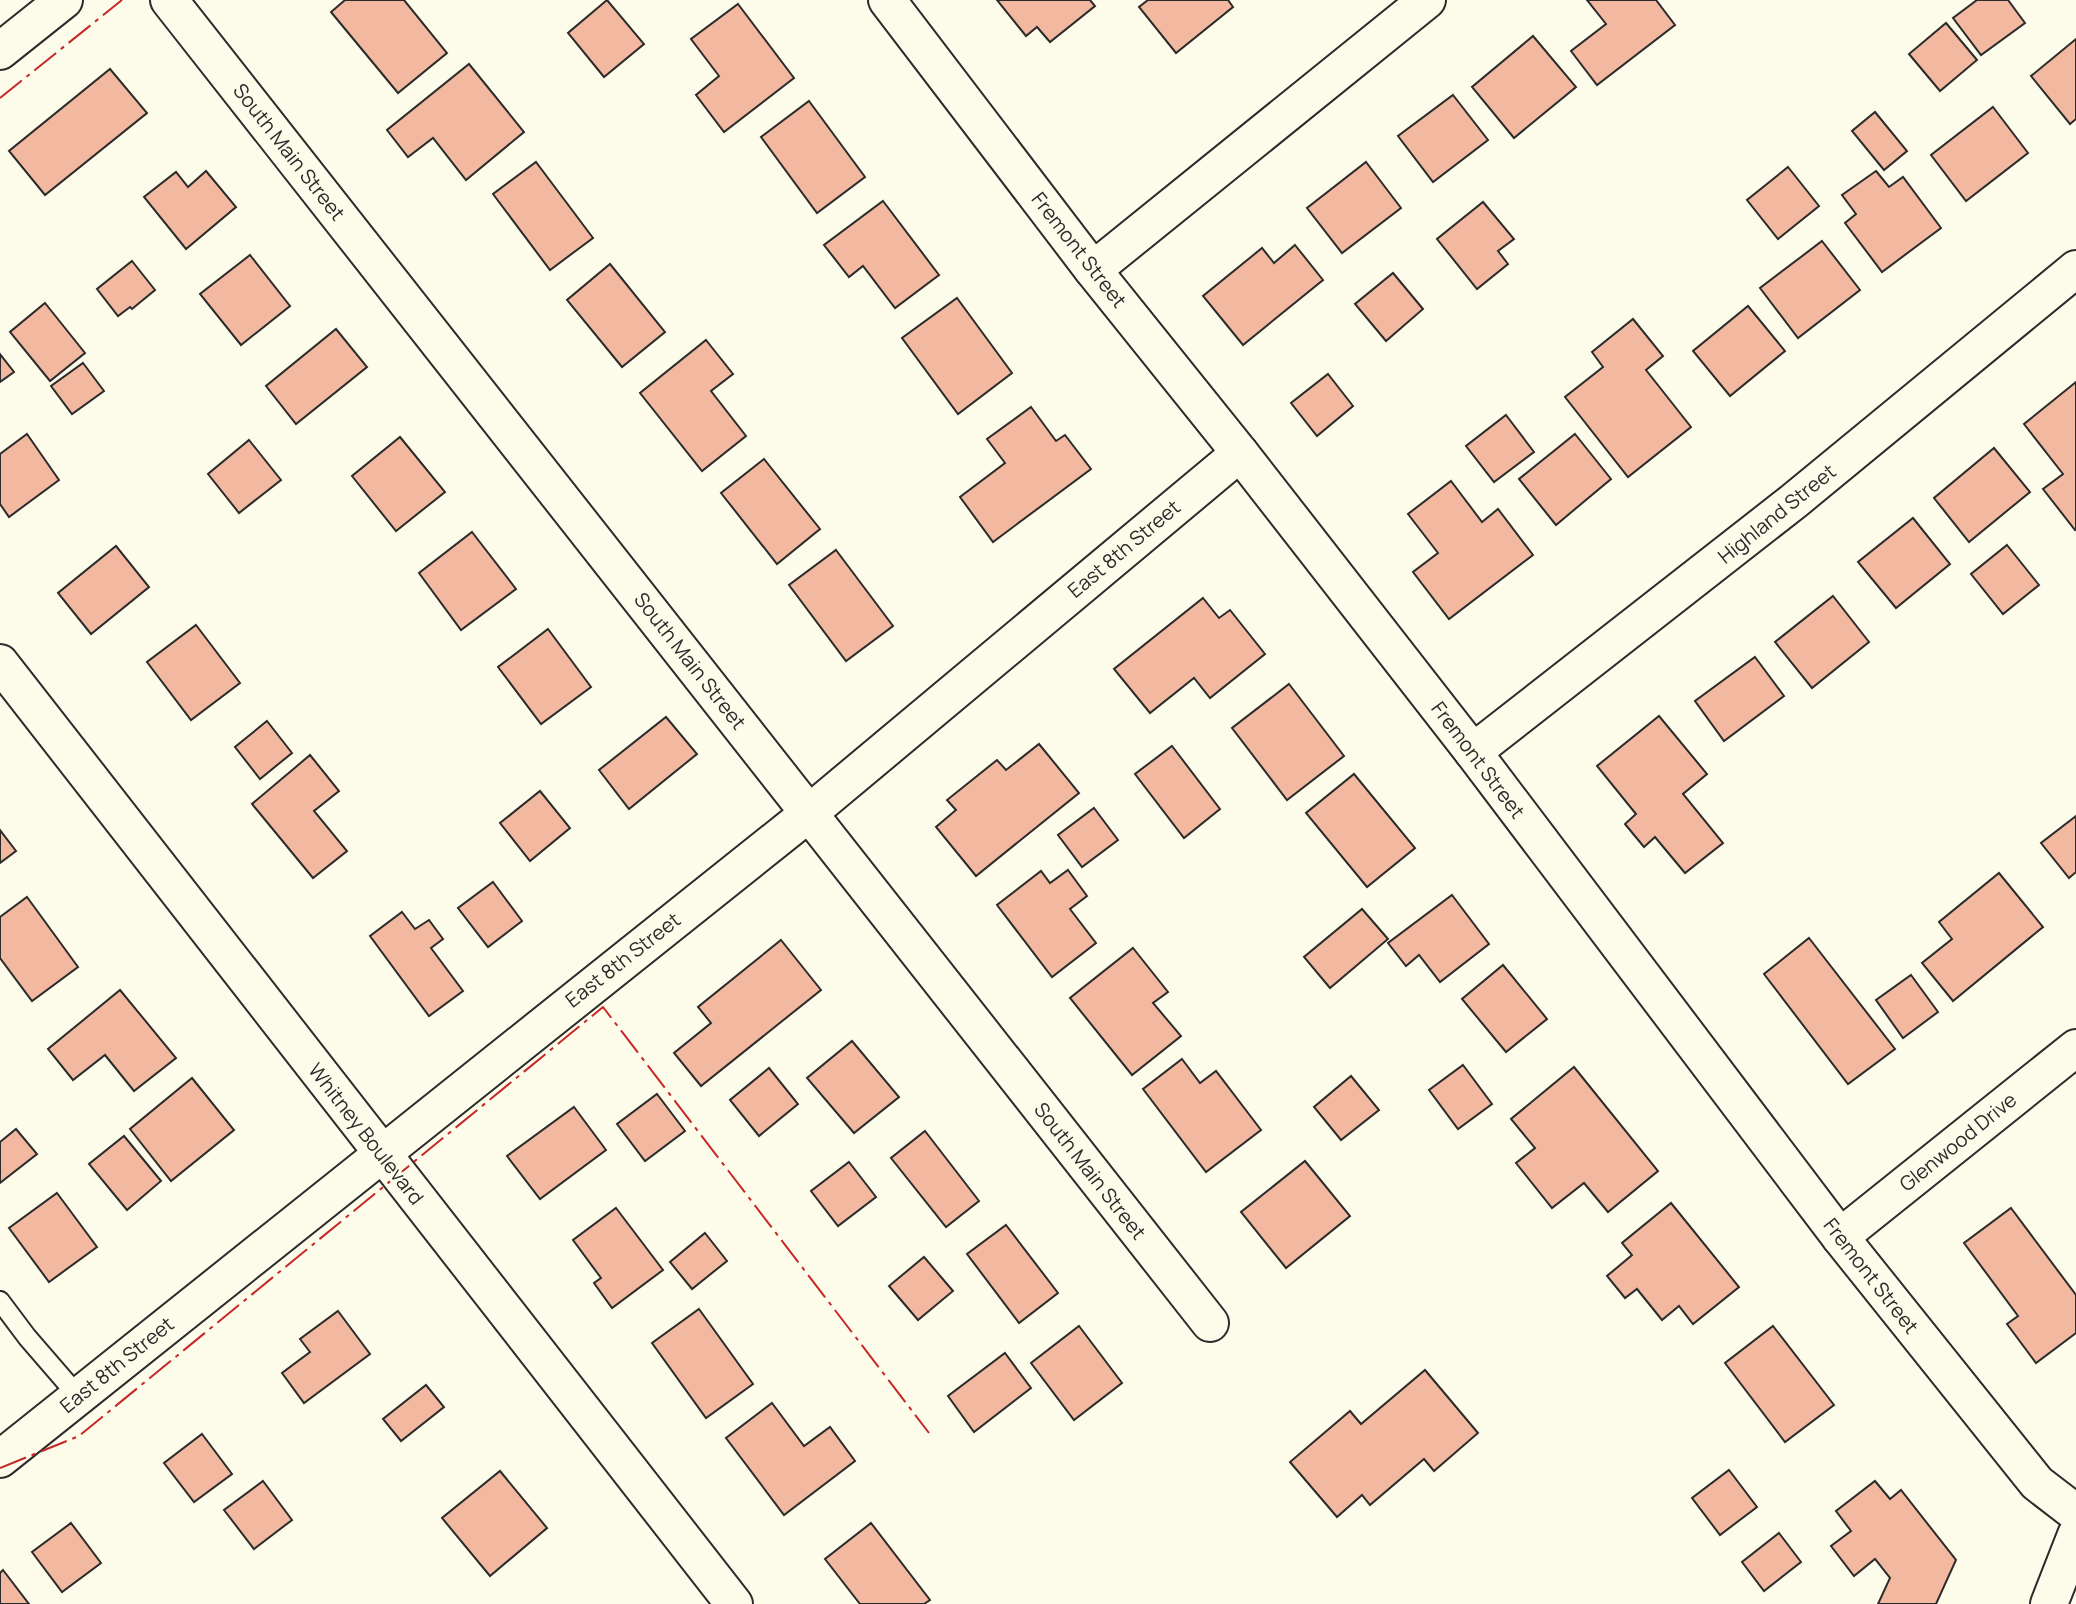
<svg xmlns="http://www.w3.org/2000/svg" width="2076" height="1604" viewBox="0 0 2076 1604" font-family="Manrope,sans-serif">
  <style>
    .building { fill: #f2b8a0; stroke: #2b2b2b; stroke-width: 2 }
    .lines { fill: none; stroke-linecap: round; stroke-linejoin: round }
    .lane-casing { stroke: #2b2b2b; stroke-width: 22 }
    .street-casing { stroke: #2b2b2b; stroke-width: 40 }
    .lane { stroke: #fdfbea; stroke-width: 18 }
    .street { stroke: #fdfbea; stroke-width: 36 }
    .power { stroke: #c62828; stroke-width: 2; stroke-dasharray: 28 6 4 6; stroke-linecap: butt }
    .labels { text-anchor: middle; stroke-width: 6; stroke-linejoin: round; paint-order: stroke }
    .street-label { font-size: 20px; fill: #2b2b2b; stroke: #fdfbea }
  </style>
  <rect width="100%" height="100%" fill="#fdfbea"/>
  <g class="building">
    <path d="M345,0H404L447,53L398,93L331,12Z"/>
    <path d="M607,0L644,44L604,77L568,33Z"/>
    <path d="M997,0H1090L1095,6L1050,42L1037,27L1026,36Z"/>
    <path d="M1148,0H1228L1233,7L1176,53L1139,7Z"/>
    <path d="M1587,0H1656L1675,25L1597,85L1571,51L1606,24Z"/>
    <path d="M1977,0H2008L2025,23L1981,55L1953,18Z"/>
    <path d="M738,4L794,78L724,132L696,95L719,76L691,39Z"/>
    <path d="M1946,23L1977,60L1940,91L1909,54Z"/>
    <path d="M1533,36L1576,87L1514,138L1472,87Z"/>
    <path d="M2076,39V119L2070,124L2031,76Z"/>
    <path d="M469,64L524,132L466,180L433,138L408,157L387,130Z"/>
    <path d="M110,69L147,113L45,195L9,151Z"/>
    <path d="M1453,95L1488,140L1433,182L1398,136Z"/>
    <path d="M809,101L865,177L817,213L761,137Z"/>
    <path d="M1993,107L2028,153L1966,201L1931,155Z"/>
    <path d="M1875,112L1907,151L1884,170L1852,131Z"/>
    <path d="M536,162L593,238L550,270L493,194Z"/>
    <path d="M1366,162L1401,208L1342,253L1307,208Z"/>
    <path d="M1788,167L1819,206L1778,239L1747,200Z"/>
    <path d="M206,171L236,207L186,249L144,197L176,172L188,187Z"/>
    <path d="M1876,171L1889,187L1903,177L1941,228L1882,272L1845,223L1856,214L1842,195Z"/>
    <path d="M883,201L939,275L895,308L863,266L849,277L824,245Z"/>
    <path d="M1483,202L1514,239L1498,251L1508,264L1477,289L1437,239Z"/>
    <path d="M1822,241L1860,290L1798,338L1760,288Z"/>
    <path d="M1295,245L1323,280L1243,345L1203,296L1262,248L1274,263Z"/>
    <path d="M250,255L290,306L241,345L200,294Z"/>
    <path d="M132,261L155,290L132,309L130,307L118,316L97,289Z"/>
    <path d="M610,264L665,332L622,367L567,300Z"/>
    <path d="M1393,273L1423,309L1386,341L1355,304Z"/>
    <path d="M957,298L1012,373L958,414L902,338Z"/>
    <path d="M45,303L85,353L50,381L10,332Z"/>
    <path d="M1748,306L1785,351L1730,396L1693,351Z"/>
    <path d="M1633,319L1663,356L1646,370L1691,427L1628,477L1565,397L1603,367L1592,352Z"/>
    <path d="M336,329L367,367L296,424L266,386Z"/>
    <path d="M706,340L733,374L711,391L746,436L702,471L640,393Z"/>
    <path d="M0,354L14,372L0,382Z"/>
    <path d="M83,363L104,391L72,414L51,386Z"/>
    <path d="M1328,374L1353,406L1317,436L1291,403Z"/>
    <path d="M2076,382V529L2075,530L2043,489L2063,474L2024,424Z"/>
    <path d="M1031,407L1056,441L1065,435L1091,469L993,542L960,497L1005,463L987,439Z"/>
    <path d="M1506,415L1534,452L1494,482L1466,446Z"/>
    <path d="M27,434L59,480L9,517L0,504V454Z"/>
    <path d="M1575,434L1611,479L1556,525L1519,479Z"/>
    <path d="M400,437L445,492L396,531L352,476Z"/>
    <path d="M249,440L281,480L239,513L208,474Z"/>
    <path d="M1994,448L2030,492L1969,542L1934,498Z"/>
    <path d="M764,459L820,529L777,564L721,493Z"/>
    <path d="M1451,481L1482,522L1498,509L1533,555L1449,619L1413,572L1438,553L1408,514Z"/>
    <path d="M1913,518L1950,564L1896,608L1858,562Z"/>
    <path d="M472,532L516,589L461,630L419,573Z"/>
    <path d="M2007,545L2039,585L2003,614L1971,574Z"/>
    <path d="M116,546L149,587L91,634L58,593Z"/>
    <path d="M836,550L893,626L846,661L789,585Z"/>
    <path d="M1833,596L1869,642L1812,688L1775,642Z"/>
    <path d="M1203,598L1219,618L1230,610L1265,654L1210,698L1194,678L1150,713L1114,669Z"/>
    <path d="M196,625L240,683L191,720L147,662Z"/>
    <path d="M548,629L591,687L541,724L498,667Z"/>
    <path d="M1755,657L1784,696L1724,741L1695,701Z"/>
    <path d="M1289,684L1344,756L1287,800L1232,728Z"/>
    <path d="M1659,716L1707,774L1683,794L1723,843L1685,873L1655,837L1644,847L1625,824L1636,814L1597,766Z"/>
    <path d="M666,717L697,754L629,809L599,770Z"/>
    <path d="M267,721L292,753L260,779L235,747Z"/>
    <path d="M1039,744L1079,793L976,876L936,827L956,810L947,800L997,760L1006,770Z"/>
    <path d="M1172,746L1220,809L1184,838L1135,774Z"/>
    <path d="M310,755L339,791L314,811L347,851L313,878L252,804Z"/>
    <path d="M1354,774L1415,848L1367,887L1306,813Z"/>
    <path d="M540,791L570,828L530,861L500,823Z"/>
    <path d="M1094,808L1118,840L1082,867L1058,835Z"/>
    <path d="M2076,816V872L2069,878L2041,843Z"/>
    <path d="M0,830L16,851L0,863Z"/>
    <path d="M1068,870L1087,896L1070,909L1096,943L1052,977L997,905L1041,871L1050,883Z"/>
    <path d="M1999,873L2043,927L1953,1001L1922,963L1952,939L1939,922Z"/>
    <path d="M493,882L522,921L488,947L458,908Z"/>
    <path d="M1452,895L1489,944L1440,982L1419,955L1406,966L1388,943Z"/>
    <path d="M27,897L78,967L32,1001L0,958V917Z"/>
    <path d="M1362,909L1388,939L1330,988L1304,957Z"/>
    <path d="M402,912L415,929L429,920L443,939L431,948L463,991L429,1016L370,936Z"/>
    <path d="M1809,938L1895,1049L1848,1084L1764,974Z"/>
    <path d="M781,940L821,990L701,1086L674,1053L711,1023L698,1007Z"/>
    <path d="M1133,948L1168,992L1153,1003L1181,1036L1132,1075L1070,998Z"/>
    <path d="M1503,965L1547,1019L1506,1052L1462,999Z"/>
    <path d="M1911,975L1938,1012L1903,1038L1876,1000Z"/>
    <path d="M120,990L176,1058L134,1091L105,1055L73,1080L48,1049Z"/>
    <path d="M852,1041L899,1097L854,1133L807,1078Z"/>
    <path d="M1182,1059L1200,1083L1216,1071L1261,1130L1206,1172L1143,1089Z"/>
    <path d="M1463,1065L1492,1104L1458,1129L1429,1090Z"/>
    <path d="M1574,1067L1658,1171L1608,1212L1584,1183L1552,1208L1516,1163L1535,1148L1511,1119Z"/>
    <path d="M769,1068L798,1104L759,1136L730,1100Z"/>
    <path d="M1351,1076L1379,1110L1341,1140L1314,1107Z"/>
    <path d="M192,1078L234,1130L171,1181L130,1129Z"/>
    <path d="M657,1094L685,1131L645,1161L617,1124Z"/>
    <path d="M574,1107L606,1150L540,1199L507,1156Z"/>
    <path d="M16,1129L37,1154L0,1183V1142Z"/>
    <path d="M925,1131L979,1201L946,1227L891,1158Z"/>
    <path d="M124,1136L161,1181L127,1210L89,1164Z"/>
    <path d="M1305,1161L1350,1216L1286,1268L1241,1212Z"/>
    <path d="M849,1162L876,1197L838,1226L811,1191Z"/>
    <path d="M57,1193L97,1247L49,1282L9,1228Z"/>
    <path d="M1671,1203L1739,1287L1693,1324L1679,1306L1662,1320L1637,1289L1625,1298L1607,1276L1632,1255L1622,1243Z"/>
    <path d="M616,1208L663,1270L612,1308L594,1283L601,1278L573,1240Z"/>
    <path d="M2011,1208L2076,1295V1333L2036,1363L2007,1324L2018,1316L1964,1243Z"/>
    <path d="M1006,1225L1058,1293L1019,1323L967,1254Z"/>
    <path d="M705,1233L727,1261L692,1289L670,1262Z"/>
    <path d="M924,1257L953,1291L918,1320L889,1286Z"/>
    <path d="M699,1309L753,1384L706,1418L652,1343Z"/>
    <path d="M338,1311L370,1354L304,1403L282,1373L310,1352L300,1339Z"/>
    <path d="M1079,1326L1122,1383L1074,1420L1031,1363Z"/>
    <path d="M1773,1326L1834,1405L1785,1442L1725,1363Z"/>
    <path d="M1005,1353L1031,1388L974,1432L948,1396Z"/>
    <path d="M1425,1370L1478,1433L1434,1471L1424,1459L1370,1505L1362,1495L1337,1517L1290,1462L1350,1411L1361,1424Z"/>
    <path d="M426,1385L444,1407L401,1441L383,1419Z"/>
    <path d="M772,1403L804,1446L830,1427L855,1461L784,1515L726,1438Z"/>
    <path d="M202,1434L232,1474L194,1502L164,1463Z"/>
    <path d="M1729,1470L1757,1507L1720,1535L1692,1498Z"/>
    <path d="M500,1471L547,1528L490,1576L442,1518Z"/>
    <path d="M263,1481L292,1520L254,1549L224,1510Z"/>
    <path d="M1875,1481L1890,1499L1901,1490L1956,1560L1936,1604H1878L1890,1578L1875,1559L1854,1576L1831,1546L1851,1531L1836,1511Z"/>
    <path d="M71,1523L101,1563L62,1592L32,1552Z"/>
    <path d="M871,1523L930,1600L924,1604H860L825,1559Z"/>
    <path d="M1779,1533L1801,1562L1764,1591L1742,1562Z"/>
    <path d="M3,1570L29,1604H0V1573Z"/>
  </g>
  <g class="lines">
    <g class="lane-casing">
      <path id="lane" d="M0,1301L27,1337L78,1396"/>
    </g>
    <g class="street-casing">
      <g id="street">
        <path d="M169,0L1210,1323"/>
        <path d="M887,0L1093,270L1240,453L1473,752L1840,1237L2037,1483L2076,1513"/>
        <path d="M0,51L64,0"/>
        <path d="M1093,270L1427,0"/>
        <path d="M0,663L734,1604"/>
        <path d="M1473,752L1794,501L2076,269"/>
        <path d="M1840,1237L2076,1048"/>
        <path d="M0,1459L808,814L1240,453"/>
        <path d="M2049,1604L2076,1535"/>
      </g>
    </g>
    <use href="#lane" class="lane"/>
    <use href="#street" class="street"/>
    <g class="power">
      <path d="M0,98L122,0"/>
      <path d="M0,1468L79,1436L603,1007L929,1433"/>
    </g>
  </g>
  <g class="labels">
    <g class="street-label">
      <text transform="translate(289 152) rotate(52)" y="7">South Main Street</text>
      <text transform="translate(1079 250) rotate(52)" y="7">Fremont Street</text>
      <text transform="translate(1777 514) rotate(-39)" y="7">Highland Street</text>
      <text transform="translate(1124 549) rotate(-40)" y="7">East 8th Street</text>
      <text transform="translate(690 661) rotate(52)" y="7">South Main Street</text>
      <text transform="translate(1478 760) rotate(53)" y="7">Fremont Street</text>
      <text transform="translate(623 960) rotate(-38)" y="7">East 8th Street</text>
      <text transform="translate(366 1134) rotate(52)" y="7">Whitney Boulevard</text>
      <text transform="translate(1958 1142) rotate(-39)" y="7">Glenwood Drive</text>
      <text transform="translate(1090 1171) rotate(52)" y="7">South Main Street</text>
      <text transform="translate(1871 1276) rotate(52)" y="7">Fremont Street</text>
      <text transform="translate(117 1365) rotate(-39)" y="7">East 8th Street</text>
    </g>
  </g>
</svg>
